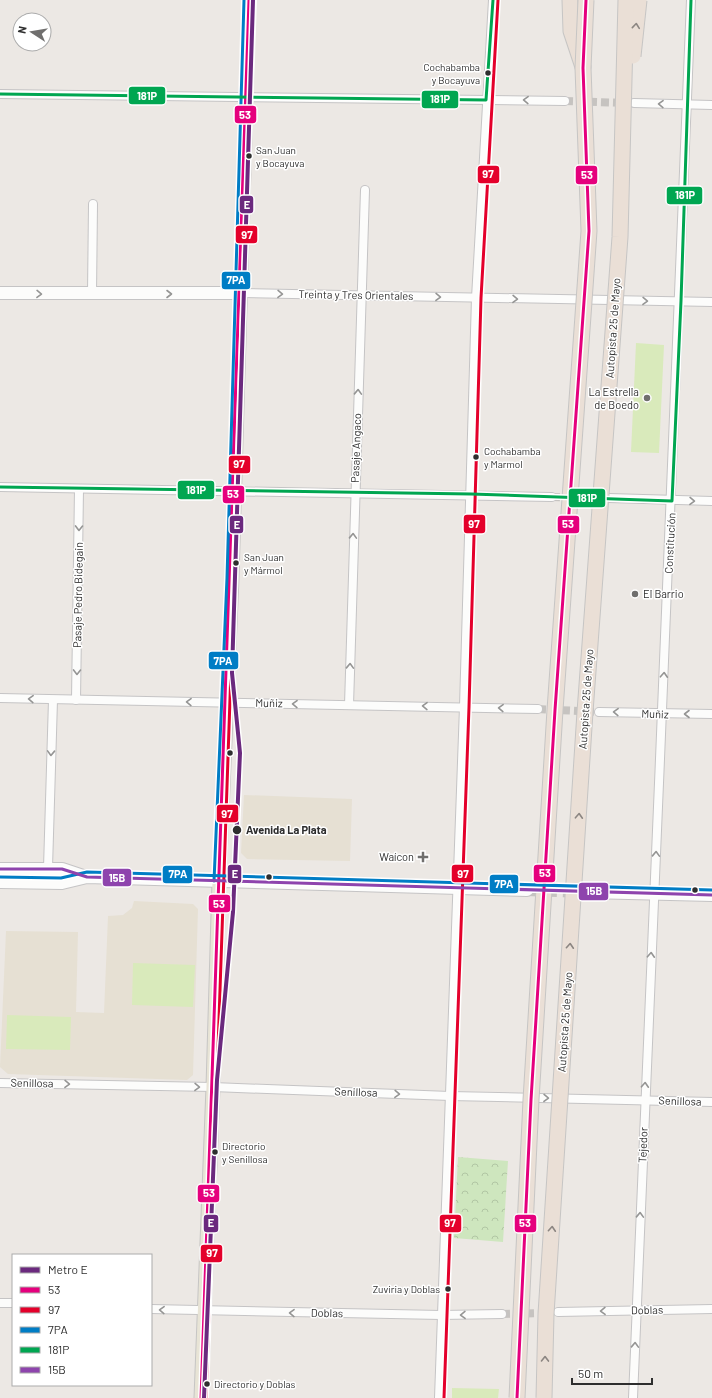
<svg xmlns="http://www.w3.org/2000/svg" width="712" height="1398" viewBox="0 0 712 1398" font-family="Barlow,sans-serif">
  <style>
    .education { fill: #e6e0d3 }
    .park { fill: url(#park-crowns) }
    .pitch { fill: #d9eabb }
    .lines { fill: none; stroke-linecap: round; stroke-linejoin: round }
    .street-tunnel { stroke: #c6c3c0; stroke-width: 8; stroke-dasharray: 8 4; stroke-linecap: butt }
    .secondary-tunnel { stroke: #c6c3c0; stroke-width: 12; stroke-dasharray: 12 6; stroke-linecap: butt }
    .street-casing { stroke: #c5c4c5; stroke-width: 10 }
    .secondary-casing { stroke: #c5c4c5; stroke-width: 14 }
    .primary-casing { stroke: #c6c5c4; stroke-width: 15 }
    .highway-casing { stroke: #c6c5c4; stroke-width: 17 }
    .street { stroke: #fcfcfb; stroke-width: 8 }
    .secondary { stroke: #fcfcfb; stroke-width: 12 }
    .primary { stroke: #e8e4d6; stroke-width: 13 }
    .highway { stroke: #eadfd6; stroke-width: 15 }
    .highway-bridge-casing { stroke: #c6c5c4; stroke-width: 17; stroke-linecap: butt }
    .highway-bridge { stroke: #eadfd6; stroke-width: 15 }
    .bus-1-casing { stroke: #fff; stroke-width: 6 }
    .bus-2-casing { stroke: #fff; stroke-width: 6 }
    .bus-3-casing { stroke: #fff; stroke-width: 6 }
    .bus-4-casing { stroke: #fff; stroke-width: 6 }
    .bus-5-casing { stroke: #fff; stroke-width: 6 }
    .bus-1 { stroke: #e5007d; stroke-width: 3 }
    .bus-2 { stroke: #e4002b; stroke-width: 3 }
    .bus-3 { stroke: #007dc5; stroke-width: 3 }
    .bus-4 { stroke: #00a651; stroke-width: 3 }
    .bus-5 { stroke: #8e44ad; stroke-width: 3 }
    .metro-1-casing { stroke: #fff; stroke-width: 7 }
    .metro-1 { stroke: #6b297e; stroke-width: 4 }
    .oneway { stroke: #8c8682 }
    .oneway2 { stroke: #959594 }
    .bus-dot { fill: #2e2e2e; stroke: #fff; stroke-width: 1.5 }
    .poi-dot { fill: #706f6e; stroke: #fff; stroke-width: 1.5 }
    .labels { text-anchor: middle; stroke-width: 3; stroke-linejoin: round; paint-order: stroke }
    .bus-label { font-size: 10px; fill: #2e2e2e; stroke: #fff; text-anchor: start }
    .street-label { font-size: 11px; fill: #2e2e2e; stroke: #fff }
    .poi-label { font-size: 11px; fill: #2e2e2e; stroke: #fff; text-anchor: end }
    .stop-label { font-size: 11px; font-weight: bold; fill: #2e2e2e; stroke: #fff; text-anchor: start }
    .line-badge { stroke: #fff; stroke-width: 1.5 }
    .badge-label { font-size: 11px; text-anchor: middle; font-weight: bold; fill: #fff }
  </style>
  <defs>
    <pattern id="park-crowns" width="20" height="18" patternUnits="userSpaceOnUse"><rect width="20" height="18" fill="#cee6be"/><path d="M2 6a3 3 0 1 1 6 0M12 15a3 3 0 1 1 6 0" fill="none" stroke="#b1c6a4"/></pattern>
  </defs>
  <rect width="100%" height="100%" fill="#ece8e4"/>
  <g class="education">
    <path d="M244,795L352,799L350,861L247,859L241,853Z"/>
    <path d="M134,901L193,904L198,909L193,1075L187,1080L8,1074L0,1067L6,931L78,932L76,1012L104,1013L108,916L123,915L132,908Z"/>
  </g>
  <path class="park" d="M458,1157L508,1161L503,1242L454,1238Z"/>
  <g class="pitch">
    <path d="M636,343L664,345L659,453L631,452Z"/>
    <path d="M133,963L195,965L193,1007L132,1005Z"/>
    <path d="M7,1015L71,1017L70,1050L6,1049Z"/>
    <path d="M452,1388L499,1389L498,1398H452Z"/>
  </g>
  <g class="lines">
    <g class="street-tunnel">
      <path d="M565,101L625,103"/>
      <path d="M552,497L603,498"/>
      <path d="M538,709L599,712"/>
      <path d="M502,1314L550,1313"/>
    </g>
    <path class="secondary-tunnel" d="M527,890L587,892"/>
    <g class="street-casing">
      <g id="street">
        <path d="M0,94L565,101"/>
        <path d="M634,103L712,105"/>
        <path d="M241,293L712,302"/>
        <path d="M92,294L93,204"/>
        <path d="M0,487L552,497"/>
        <path d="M609,498L712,501"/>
        <path d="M0,698L538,709"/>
        <path d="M76,700L79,489"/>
        <path d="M349,705L365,190"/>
        <path d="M599,712L712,714"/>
        <path d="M48,868L53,700"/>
        <path d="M0,1083L213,1087L450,1096L712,1102"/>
        <path d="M0,1303H13"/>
        <path d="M151,1309L441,1315L502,1314"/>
        <path d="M558,1312L712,1309"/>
        <path d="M439,1398L464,707L476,298L493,0"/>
        <path d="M633,1398C650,932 676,466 691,0"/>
      </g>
    </g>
    <g class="secondary-casing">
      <g id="secondary">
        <path d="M0,293H241"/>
        <path d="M0,869H62L86,877"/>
        <path d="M0,882L62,883L87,877L527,890"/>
        <path d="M587,892L712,895"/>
      </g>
    </g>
    <g class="primary-casing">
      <path id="primary" d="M201,1398L213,1087L219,881L232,578L249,0"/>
    </g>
    <g class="highway-casing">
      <path id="highway" d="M570,0L571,31L583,67"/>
    </g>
    <use href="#street" class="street"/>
    <use href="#secondary" class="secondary"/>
    <use href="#primary" class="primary"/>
    <use href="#highway" class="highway"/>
    <g class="highway-bridge-casing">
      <g id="highway-bridge">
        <path d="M633,56L639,0"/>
        <path d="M517,1398L531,1100L555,710L589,231L583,68L586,0"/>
        <path d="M544,1398L546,1314L585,712L620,237L626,0"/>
      </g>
    </g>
    <use href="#highway-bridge" class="highway-bridge"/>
    <g class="bus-1-casing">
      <g id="bus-1">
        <path d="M201,1398C219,932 235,466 249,0"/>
        <path d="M517,1398L531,1100L555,710L589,231L583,68L586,0"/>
      </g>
    </g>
    <g class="bus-2-casing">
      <g id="bus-2">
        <path d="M206,1398C224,932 240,466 254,0"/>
        <path d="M444,1398L469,707L481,298L498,0"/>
      </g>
    </g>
    <g class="bus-3-casing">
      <g id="bus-3">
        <path d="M0,877L61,878L87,872L712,890"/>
        <path d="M214,881L227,578L244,0"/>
      </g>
    </g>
    <g class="bus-4-casing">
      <g id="bus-4">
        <path d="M0,94L486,100L493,0"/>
        <path d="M0,487L471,494L672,501L681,301L691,0"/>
      </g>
    </g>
    <g class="bus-5-casing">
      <path id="bus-5" d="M0,869H62L87,877L712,895"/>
    </g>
    <use href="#bus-1" class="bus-1"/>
    <use href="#bus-2" class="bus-2"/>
    <use href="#bus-3" class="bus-3"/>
    <use href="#bus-4" class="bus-4"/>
    <use href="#bus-5" class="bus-5"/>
    <g class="metro-1-casing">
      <path id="metro-1" d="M204,1398L217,1080L233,912L240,753L232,673L253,0"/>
    </g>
    <use href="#metro-1" class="metro-1"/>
  </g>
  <defs><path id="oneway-chevron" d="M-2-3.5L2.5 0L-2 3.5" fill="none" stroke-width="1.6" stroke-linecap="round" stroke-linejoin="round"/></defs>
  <g class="oneway">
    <use href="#oneway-chevron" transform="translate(636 26) rotate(-84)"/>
    <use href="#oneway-chevron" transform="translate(579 816) rotate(-87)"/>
    <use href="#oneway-chevron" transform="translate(570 946) rotate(-86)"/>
    <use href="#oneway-chevron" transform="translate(552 1229) rotate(-86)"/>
    <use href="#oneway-chevron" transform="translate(545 1359) rotate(-89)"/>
  </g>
  <g class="oneway2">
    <use href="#oneway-chevron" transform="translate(526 100) rotate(-178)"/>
    <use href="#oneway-chevron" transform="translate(661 104) rotate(-179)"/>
    <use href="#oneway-chevron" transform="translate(39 294) rotate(1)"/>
    <use href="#oneway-chevron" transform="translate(169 294)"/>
    <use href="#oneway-chevron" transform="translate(280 294) rotate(1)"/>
    <use href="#oneway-chevron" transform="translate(438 297) rotate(1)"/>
    <use href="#oneway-chevron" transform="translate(515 299) rotate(1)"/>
    <use href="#oneway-chevron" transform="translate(645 301) rotate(1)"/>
    <use href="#oneway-chevron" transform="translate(358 392) rotate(-88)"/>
    <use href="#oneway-chevron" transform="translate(692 501) rotate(1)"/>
    <use href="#oneway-chevron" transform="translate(79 528) rotate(91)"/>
    <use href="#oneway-chevron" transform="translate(353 536) rotate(-88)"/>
    <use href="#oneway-chevron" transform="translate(350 666) rotate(-88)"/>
    <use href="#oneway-chevron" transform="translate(77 672) rotate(91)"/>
    <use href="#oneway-chevron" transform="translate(664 675) rotate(-87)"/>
    <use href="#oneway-chevron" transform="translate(31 699) rotate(-178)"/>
    <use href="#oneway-chevron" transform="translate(189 702) rotate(-179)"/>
    <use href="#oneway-chevron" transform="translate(295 704) rotate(-179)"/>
    <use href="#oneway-chevron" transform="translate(425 706) rotate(-179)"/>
    <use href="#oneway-chevron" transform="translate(501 708) rotate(-178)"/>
    <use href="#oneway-chevron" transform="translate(616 712) rotate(-178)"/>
    <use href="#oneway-chevron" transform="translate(687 714) rotate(-180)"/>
    <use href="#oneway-chevron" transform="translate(51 753) rotate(92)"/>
    <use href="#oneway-chevron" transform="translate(656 854) rotate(-88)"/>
    <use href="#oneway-chevron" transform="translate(651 955) rotate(-87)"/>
    <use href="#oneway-chevron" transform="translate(67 1084) rotate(1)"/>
    <use href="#oneway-chevron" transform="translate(645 1085) rotate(-87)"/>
    <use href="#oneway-chevron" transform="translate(197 1087) rotate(1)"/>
    <use href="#oneway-chevron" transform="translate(397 1094) rotate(2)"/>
    <use href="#oneway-chevron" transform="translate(546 1098) rotate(1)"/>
    <use href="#oneway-chevron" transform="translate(640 1215) rotate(-88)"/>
    <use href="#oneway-chevron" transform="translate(162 1310) rotate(-178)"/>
    <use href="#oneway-chevron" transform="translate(603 1311) rotate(179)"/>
    <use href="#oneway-chevron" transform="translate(292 1313) rotate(-179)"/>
    <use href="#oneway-chevron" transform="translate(463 1315) rotate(179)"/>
    <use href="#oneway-chevron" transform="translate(635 1345) rotate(-88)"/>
  </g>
  <g class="bus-dot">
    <circle cx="488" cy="73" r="3.5"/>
    <circle cx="249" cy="156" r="3.5"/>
    <circle cx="476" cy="457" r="3.5"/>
    <circle cx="236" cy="563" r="3.5"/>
    <circle cx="230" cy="753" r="3.5"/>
    <circle cx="237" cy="830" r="5"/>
    <circle cx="269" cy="877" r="3.5"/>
    <circle cx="695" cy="890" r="3.5"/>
    <circle cx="215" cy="1152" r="3.5"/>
    <circle cx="448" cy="1289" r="3.5"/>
    <circle cx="207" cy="1384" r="3.5"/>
  </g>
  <g class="poi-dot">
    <circle cx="647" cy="398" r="4"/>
    <circle cx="635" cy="594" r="4"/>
    <path d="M421 851h4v4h4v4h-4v4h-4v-4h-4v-4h4z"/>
  </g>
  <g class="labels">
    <g class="bus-label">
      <text x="480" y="71" text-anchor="end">Cochabamba<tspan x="480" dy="13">y Bocayuva</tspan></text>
      <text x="256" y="154">San Juan<tspan x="256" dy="13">y Bocayuva</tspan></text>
      <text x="484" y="455">Cochabamba<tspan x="484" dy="13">y Marmol</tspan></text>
      <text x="244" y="561">San Juan<tspan x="244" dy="13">y Mármol</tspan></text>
      <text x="222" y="1150">Directorio<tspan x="222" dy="13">y Senillosa</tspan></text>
      <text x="440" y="1293" text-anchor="end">Zuviria y Doblas</text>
      <text x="214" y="1388">Directorio y Doblas</text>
    </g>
    <g class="street-label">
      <text transform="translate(356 295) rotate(1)" y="4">Treinta y Tres Orientales</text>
      <text transform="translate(613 328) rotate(-86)" y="4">Autopista 25 de Mayo</text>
      <text transform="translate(356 448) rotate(-88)" y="4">Pasaje Angaco</text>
      <text transform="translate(670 543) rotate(-87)" y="4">Constitución</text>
      <text transform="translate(78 595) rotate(-89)" y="4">Pasaje Pedro Bidegain</text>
      <text transform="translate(586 699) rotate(-86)" y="4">Autopista 25 de Mayo</text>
      <text transform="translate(269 703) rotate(1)" y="4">Muñiz</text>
      <text transform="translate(655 714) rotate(2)" y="4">Muñiz</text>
      <text transform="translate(565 1022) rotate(-86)" y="4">Autopista 25 de Mayo</text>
      <text transform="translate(32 1083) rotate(1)" y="4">Senillosa</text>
      <text transform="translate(356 1092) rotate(2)" y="4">Senillosa</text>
      <text transform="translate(680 1101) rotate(2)" y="4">Senillosa</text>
      <text transform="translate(643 1145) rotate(-88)" y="4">Tejedor</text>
      <text transform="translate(647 1310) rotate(-1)" y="4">Doblas</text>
      <text transform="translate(327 1313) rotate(1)" y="4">Doblas</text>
    </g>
    <g class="poi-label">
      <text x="639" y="396">La Estrella<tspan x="639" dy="13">de Boedo</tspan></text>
      <text x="643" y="598" text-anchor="start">El Barrio</text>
      <text x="414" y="861">Waícon</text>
    </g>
    <g class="stop-label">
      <text x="246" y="834">Avenida La Plata</text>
    </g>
  </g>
  <g class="line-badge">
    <rect x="128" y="86" width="38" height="19" rx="4" fill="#00a651"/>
    <rect x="421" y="90" width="38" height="19" rx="4" fill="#00a651"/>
    <rect x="234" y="105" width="23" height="19" rx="4" fill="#e5007d"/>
    <rect x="477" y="165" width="23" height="19" rx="4" fill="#e4002b"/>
    <rect x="575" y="165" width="23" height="20" rx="4" fill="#e5007d"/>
    <rect x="666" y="186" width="37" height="19" rx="4" fill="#00a651"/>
    <rect x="239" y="195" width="15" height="19" rx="4" fill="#6b297e"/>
    <rect x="235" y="225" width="23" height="19" rx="4" fill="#e4002b"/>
    <rect x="221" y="271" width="30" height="19" rx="4" fill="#007dc5"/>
    <rect x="228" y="455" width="23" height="19" rx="4" fill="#e4002b"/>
    <rect x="177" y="480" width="38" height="20" rx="4" fill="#00a651"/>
    <rect x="222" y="485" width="23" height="19" rx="4" fill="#e5007d"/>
    <rect x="568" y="488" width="38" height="20" rx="4" fill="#00a651"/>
    <rect x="463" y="514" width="23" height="20" rx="4" fill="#e4002b"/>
    <rect x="557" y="515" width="23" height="19" rx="4" fill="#e5007d"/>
    <rect x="229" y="515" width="15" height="19" rx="4" fill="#6b297e"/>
    <rect x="208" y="651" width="31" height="19" rx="4" fill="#007dc5"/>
    <rect x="216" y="804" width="23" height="19" rx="4" fill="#e4002b"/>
    <rect x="533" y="864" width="23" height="19" rx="4" fill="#e5007d"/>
    <rect x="451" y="864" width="23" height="19" rx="4" fill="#e4002b"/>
    <rect x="227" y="864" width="15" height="20" rx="4" fill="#6b297e"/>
    <rect x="162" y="865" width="31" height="19" rx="4" fill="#007dc5"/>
    <rect x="102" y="868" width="30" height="19" rx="4" fill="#8e44ad"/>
    <rect x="489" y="874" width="30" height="20" rx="4" fill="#007dc5"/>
    <rect x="578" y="882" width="31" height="19" rx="4" fill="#8e44ad"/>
    <rect x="208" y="894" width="23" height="19" rx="4" fill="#e5007d"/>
    <rect x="197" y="1184" width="23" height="19" rx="4" fill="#e5007d"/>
    <rect x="514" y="1214" width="23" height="19" rx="4" fill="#e5007d"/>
    <rect x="203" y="1214" width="16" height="19" rx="4" fill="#6b297e"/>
    <rect x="439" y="1214" width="23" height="19" rx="4" fill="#e4002b"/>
    <rect x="200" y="1244" width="23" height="19" rx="4" fill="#e4002b"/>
  </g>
  <g class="badge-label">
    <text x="147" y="100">181P</text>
    <text x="440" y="103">181P</text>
    <text x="245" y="119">53</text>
    <text x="488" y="178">97</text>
    <text x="587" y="179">53</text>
    <text x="685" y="199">181P</text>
    <text x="247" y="209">E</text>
    <text x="247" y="239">97</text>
    <text x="236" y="284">7PA</text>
    <text x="239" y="468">97</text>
    <text x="196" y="494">181P</text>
    <text x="233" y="498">53</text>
    <text x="587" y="502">181P</text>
    <text x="474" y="528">97</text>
    <text x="568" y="528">53</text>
    <text x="237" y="529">E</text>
    <text x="223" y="665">7PA</text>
    <text x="227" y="818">97</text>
    <text x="545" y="877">53</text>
    <text x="463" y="878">97</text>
    <text x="235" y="878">E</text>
    <text x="178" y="878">7PA</text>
    <text x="117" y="882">15B</text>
    <text x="504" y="888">7PA</text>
    <text x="594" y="895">15B</text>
    <text x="219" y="908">53</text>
    <text x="209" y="1197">53</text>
    <text x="525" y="1227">53</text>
    <text x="211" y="1227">E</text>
    <text x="450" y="1227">97</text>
    <text x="212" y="1257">97</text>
  </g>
  <rect x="12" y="1254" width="140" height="132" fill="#ffffff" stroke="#ababab"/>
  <rect x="20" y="1267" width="20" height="6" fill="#6b297e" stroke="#ababab"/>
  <text x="48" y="1274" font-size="12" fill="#2e2e2e">Metro E</text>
  <rect x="20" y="1287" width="20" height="6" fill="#e5007d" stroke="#ababab"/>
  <text x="48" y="1294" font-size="12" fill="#2e2e2e">53</text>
  <rect x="20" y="1307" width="20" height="6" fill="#e4002b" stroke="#ababab"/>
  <text x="48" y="1314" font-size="12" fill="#2e2e2e">97</text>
  <rect x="20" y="1327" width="20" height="6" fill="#007dc5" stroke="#ababab"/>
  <text x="48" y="1334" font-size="12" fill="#2e2e2e">7PA</text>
  <rect x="20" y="1347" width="20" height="6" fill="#00a651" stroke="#ababab"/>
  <text x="48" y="1354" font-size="12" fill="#2e2e2e">181P</text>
  <rect x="20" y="1367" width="20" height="6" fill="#8e44ad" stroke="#ababab"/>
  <text x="48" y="1374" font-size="12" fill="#2e2e2e">15B</text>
  <g transform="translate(32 32) rotate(282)"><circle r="19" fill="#ffffff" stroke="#ababab"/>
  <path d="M0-3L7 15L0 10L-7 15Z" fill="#706f6e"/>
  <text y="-6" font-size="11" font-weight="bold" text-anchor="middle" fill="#2e2e2e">N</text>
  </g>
  <path d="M572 1378v6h80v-6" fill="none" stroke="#2e2e2e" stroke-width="2"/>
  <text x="578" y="1378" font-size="12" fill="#2e2e2e" stroke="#ffffff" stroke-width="3" paint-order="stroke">50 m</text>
</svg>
